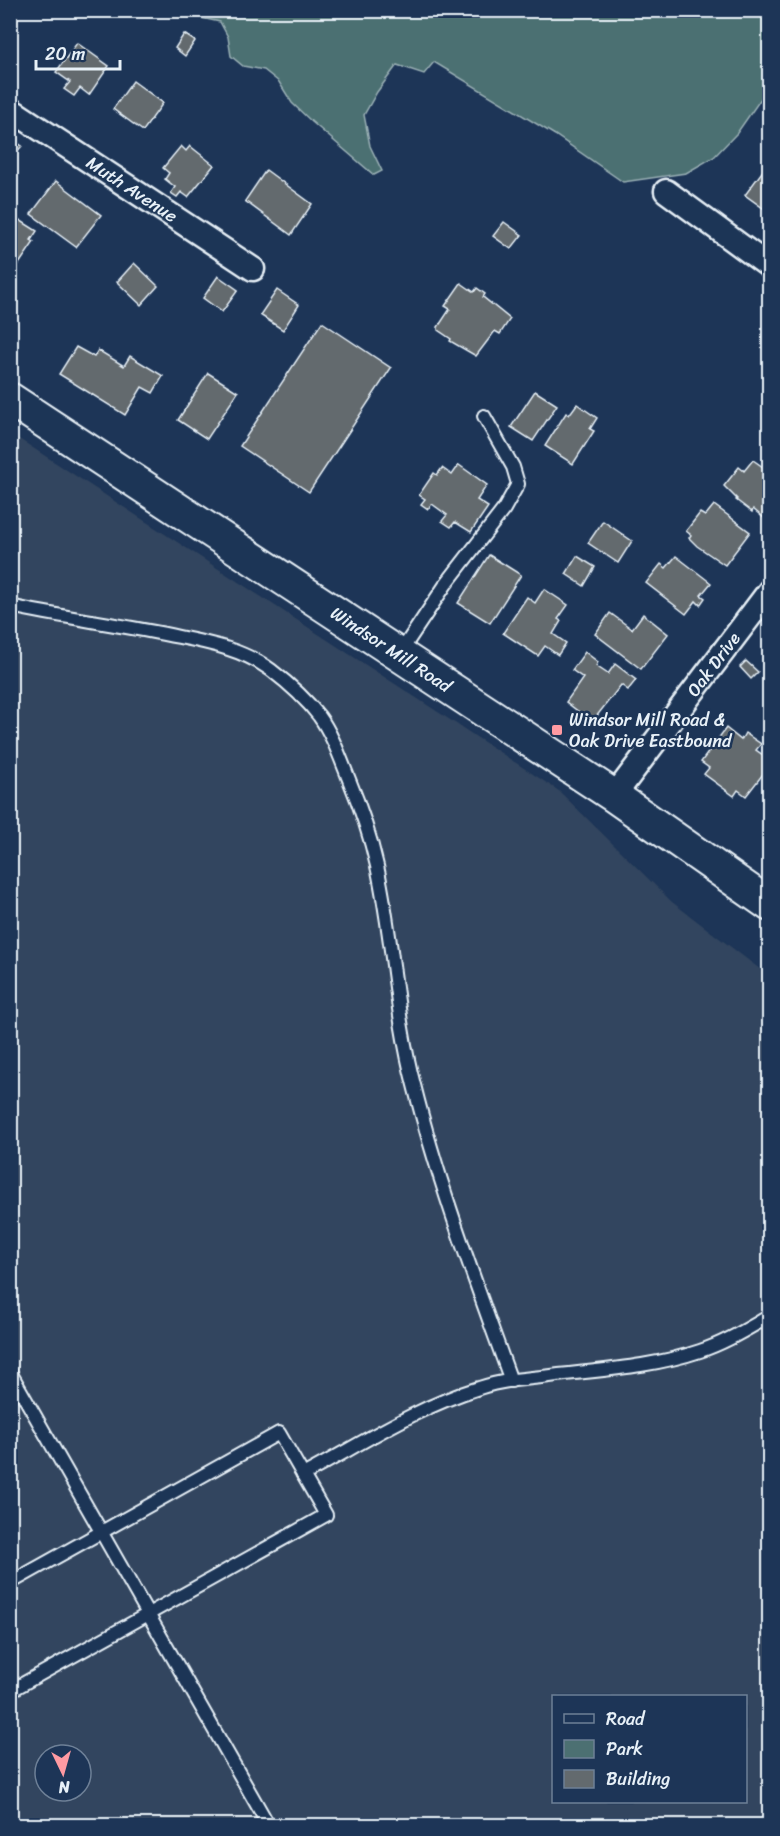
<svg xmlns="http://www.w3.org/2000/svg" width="780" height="1836" viewBox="0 0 780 1836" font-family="Sriracha,sans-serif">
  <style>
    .built { fill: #32455e; fill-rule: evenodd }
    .green { fill: #4c7072; stroke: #9ab0b5; stroke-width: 1.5 }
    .building { fill: #636a6e; stroke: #e8f1f8; stroke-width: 1.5 }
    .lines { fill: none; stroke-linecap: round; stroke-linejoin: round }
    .lane-casing { stroke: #e8f1f8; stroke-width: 16 }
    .street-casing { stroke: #e8f1f8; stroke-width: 27 }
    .secondary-casing { stroke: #e8f1f8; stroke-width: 36 }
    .lane { stroke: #1d3557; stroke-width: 12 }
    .street { stroke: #1d3557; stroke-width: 22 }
    .secondary { stroke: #1d3557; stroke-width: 32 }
    .poi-dot { fill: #ff9aa2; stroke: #1d3557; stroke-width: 2 }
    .labels { text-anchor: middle; stroke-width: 5; stroke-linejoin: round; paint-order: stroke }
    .street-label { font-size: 18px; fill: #e8f1f8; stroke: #1d3557 }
    .poi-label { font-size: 18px; fill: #e8f1f8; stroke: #1d3557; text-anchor: start }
  </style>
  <rect width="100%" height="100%" fill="#1d3557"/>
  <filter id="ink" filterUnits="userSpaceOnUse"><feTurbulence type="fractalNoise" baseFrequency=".0167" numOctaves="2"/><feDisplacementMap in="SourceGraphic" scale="12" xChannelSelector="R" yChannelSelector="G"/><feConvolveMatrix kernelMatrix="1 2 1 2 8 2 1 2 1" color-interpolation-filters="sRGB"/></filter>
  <g filter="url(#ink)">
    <path class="built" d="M10,433L559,791L672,902L769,976V1825H11ZM554,1696H746V1802H554ZM45,1755H81V1791H45Z"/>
    <path class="green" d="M169,11H769V87L737,133L714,157L686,173L623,182L555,135L434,62L424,74L397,65L377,92L364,115L370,146L382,171L374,175L312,122L292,103L279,82L264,70L243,66L231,56L228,37L220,22Z"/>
    <g class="building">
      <path d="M184,34L195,41L185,56L175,48Z"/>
      <path d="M77,43L109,66L89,95L80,88L74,96L64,89L70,82L56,72Z"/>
      <path d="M133,81L163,103L143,131L113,109Z"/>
      <path d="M10,138L22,146L13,156H10Z"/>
      <path d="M181,146L186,151L190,146L214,165L188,197L181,192L177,197L171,193L175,187L165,179L169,173L163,168Z"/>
      <path d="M770,161V213L745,195Z"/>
      <path d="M266,170L312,204L291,235L245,201Z"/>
      <path d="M56,181L101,215L76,247L31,214Z"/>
      <path d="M10,214L37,231L31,240L34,242L10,277Z"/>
      <path d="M504,222L522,235L511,249L493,236Z"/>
      <path d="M134,263L158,286L141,305L117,282Z"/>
      <path d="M218,276L238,290L222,312L203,298Z"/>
      <path d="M461,283L474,292L477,288L485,294L483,297L510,319L500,334L495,331L476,356L450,341L451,339L438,330V327L450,309L445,306Z"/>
      <path d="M277,290L299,305L283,330L260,315Z"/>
      <path d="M322,322L391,368L309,492L240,446Z"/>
      <path d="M76,347L94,357L98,350L124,366L130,356L163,376L153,393L142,387L125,415L59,374Z"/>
      <path d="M208,373L238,392L207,439L178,420Z"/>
      <path d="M535,391L557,405L533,441L511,427Z"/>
      <path d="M577,404L597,418L590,429L594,431L573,464L545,446L566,413L569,415Z"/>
      <path d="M753,460L770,472V513L765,519L753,509L752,512L736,500L737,499L724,486L739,467L744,471Z"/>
      <path d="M459,465L487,485L477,500L488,507L471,532L455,522L451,527L442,521L447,515L432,504L428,509L421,504L425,499L419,495L434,473L437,475L442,468L452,475Z"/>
      <path d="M714,505L750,532L725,565L697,546L689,538L691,535L686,531L700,513L705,516Z"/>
      <path d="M603,521L632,541L618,563L588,543Z"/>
      <path d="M489,555L521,575L490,623L458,603Z"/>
      <path d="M577,556L595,567L584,586L566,574Z"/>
      <path d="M676,556L711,583L701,595L705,598L700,605L696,601L686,614L646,583L661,564L666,568Z"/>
      <path d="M544,589L568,605L558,619L561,621L553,634L566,643L558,655L545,646L538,656L503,633L527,597L535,603Z"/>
      <path d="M610,613L632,629L643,614L668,634L641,669L595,634Z"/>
      <path d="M585,652L598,662L596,666L608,674L615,664L636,680L628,690L621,685L592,722L566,702L583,678L572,670Z"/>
      <path d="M746,661L758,672L751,679L740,667Z"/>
      <path d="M726,728L741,740L745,733L761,744L756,750L770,760V765L746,796L738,790L734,796L704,774L709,768L701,762Z"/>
    </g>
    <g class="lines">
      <g class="lane-casing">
        <g id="lane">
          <path d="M10,606C66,618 123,625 179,637C210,643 244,650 271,670C288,683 306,699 319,716C332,734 340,757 348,777C360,806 370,835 377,866C393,938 395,1013 414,1085C439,1186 476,1283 511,1381"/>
          <path d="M400,653L446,584L504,509L518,484L513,467L484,416"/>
          <path d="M10,1372L269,1826"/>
          <path d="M303,1475C361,1444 417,1407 479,1388C500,1381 521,1379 542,1377C595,1370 650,1368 700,1351C725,1343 747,1329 770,1316"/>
          <path d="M10,1583L279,1433L326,1515L10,1691"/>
        </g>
      </g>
      <g class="street-casing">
        <g id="street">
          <path id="s1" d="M10,109L253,269"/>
          <path d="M666,191L770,267"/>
          <path id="s2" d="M614,796L770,590"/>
        </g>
      </g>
      <g class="secondary-casing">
        <g id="secondary">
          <path id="s3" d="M10,399L614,796L770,905"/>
        </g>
      </g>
      <use href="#lane" class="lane"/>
      <use href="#street" class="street"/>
      <use href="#secondary" class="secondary"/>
    </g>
  </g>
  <rect class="poi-dot" x="551" y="724" width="12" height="12" rx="3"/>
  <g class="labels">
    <g class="street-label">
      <text dy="6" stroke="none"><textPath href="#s1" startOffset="146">Muth Avenue</textPath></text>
      <text dy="6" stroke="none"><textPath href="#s3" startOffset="456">Windsor Mill Road</textPath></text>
      <text dy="6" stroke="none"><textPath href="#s2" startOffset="165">Oak Drive</textPath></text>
    </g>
    <g class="poi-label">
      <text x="569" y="726">Windsor Mill Road &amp;<tspan x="569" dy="21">Oak Drive Eastbound</tspan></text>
    </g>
  </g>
  <rect width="780" height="1836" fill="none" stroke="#1d3557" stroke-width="36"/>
  <rect x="18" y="18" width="744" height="1800" fill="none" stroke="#e8f1f8" stroke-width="2" filter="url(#ink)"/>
  <rect x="552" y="1695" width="195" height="108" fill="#1d3557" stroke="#6e8097" stroke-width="1.5"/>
  <rect x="564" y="1714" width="30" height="9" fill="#1d3557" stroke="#6e8097" stroke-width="1.5"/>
  <text x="606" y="1725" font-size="18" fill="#e8f1f8">Road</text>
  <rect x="564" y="1740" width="30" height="18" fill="#4c7072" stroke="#6e8097" stroke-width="1.5"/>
  <text x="606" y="1755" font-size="18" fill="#e8f1f8">Park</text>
  <rect x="564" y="1770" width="30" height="18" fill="#636a6e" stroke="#6e8097" stroke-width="1.5"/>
  <text x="606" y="1785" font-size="18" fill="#e8f1f8">Building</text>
  <g transform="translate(63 1773) rotate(175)"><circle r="28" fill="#1d3557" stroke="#6e8097" stroke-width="1.5"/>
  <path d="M0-4.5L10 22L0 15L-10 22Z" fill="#ff9aa2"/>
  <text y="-9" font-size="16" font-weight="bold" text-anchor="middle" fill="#e8f1f8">N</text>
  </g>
  <path d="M36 60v9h84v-9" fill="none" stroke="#e8f1f8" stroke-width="3"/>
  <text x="45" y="60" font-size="18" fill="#e8f1f8" stroke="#1d3557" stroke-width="4.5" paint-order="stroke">20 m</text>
</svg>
